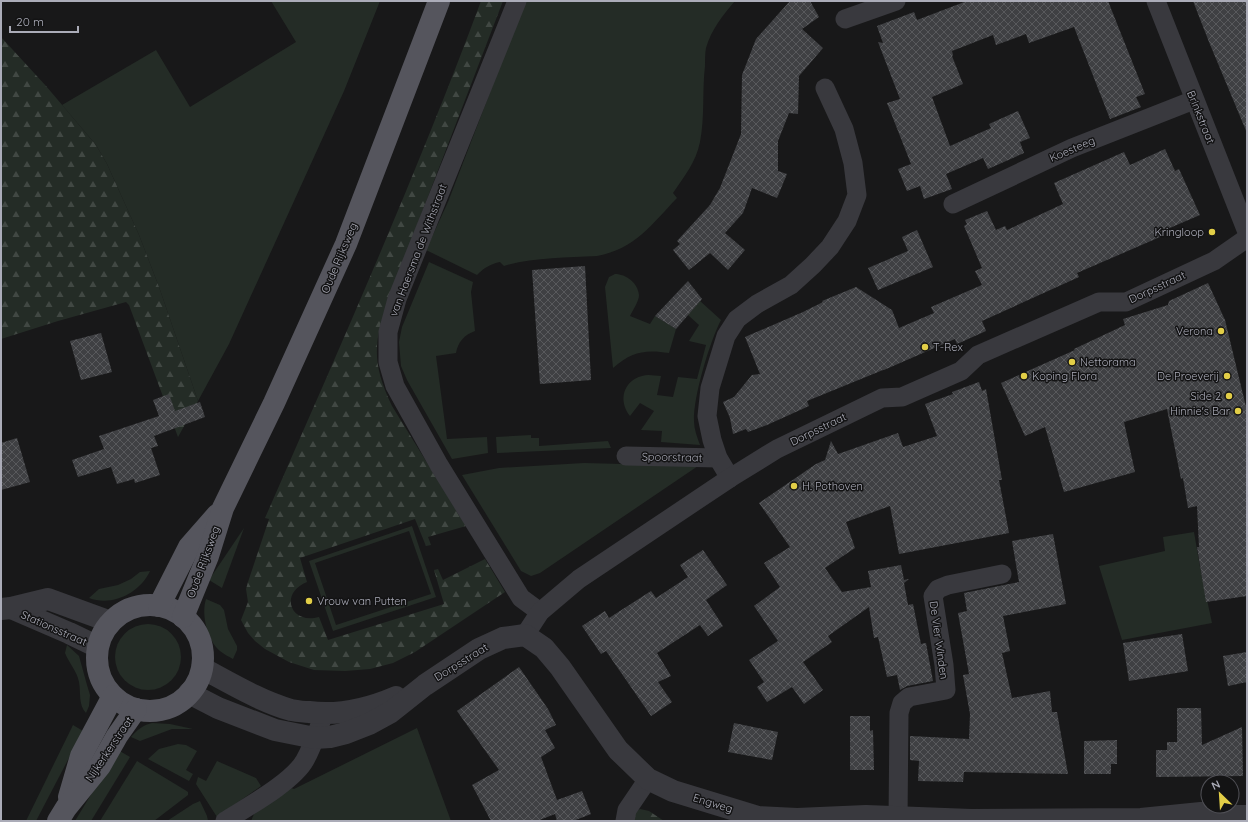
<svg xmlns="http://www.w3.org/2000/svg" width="1248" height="822" viewBox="0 0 1248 822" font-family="Quicksand,sans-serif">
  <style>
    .green { fill: #242c26; fill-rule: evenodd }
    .forest { fill: url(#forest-firs) }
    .building { fill: url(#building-cross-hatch) }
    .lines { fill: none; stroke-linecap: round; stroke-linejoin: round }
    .minor { stroke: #39393e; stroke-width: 19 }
    .tertiary { stroke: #39393e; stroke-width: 22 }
    .primary { stroke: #55555d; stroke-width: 22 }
    .poi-dot { fill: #e2ce47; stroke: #131314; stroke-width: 1.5 }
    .labels { text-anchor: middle; stroke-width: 3; stroke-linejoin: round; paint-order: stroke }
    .street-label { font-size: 11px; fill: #abacb8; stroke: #131314 }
    .poi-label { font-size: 11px; fill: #abacb8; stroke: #131314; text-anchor: end }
  </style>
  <defs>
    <pattern id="forest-firs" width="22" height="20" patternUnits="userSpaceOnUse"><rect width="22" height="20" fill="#242c26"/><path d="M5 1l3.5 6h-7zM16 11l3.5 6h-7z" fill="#414843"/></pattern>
    <pattern id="building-cross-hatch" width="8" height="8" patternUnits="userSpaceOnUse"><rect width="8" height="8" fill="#3f4043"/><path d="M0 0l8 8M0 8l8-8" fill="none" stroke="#58595c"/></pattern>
  </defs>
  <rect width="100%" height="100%" fill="#181819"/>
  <g class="green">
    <path d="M271,1H380L344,91L229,344L198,401L159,287L139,235L107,164L96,145L62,105L156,50L190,107L296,42Z"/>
    <path d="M525,1H735C723,15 711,30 706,48C705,53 705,60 705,66C702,91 705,117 700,142C696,162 684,177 673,193L677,198C652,224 635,249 597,256C566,258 533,257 504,266L500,262C490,264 484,268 477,275L426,250L448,202Z"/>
    <path d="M429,262L473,282L471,292L475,331C464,335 458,342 456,353L436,356L447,439L487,437L488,453L452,459L407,380L401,366L399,342L402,327Z"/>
    <path d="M615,274C626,274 638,283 639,295C639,301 633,310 630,316L650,324L655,316L676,329L669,353C645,349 631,352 613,368L605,287L609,277Z"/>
    <path d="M700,301L721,320C710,341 693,397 694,421C694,429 697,437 700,445L661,442L662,431L641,430L654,411L640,403L630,416C618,401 623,381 642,376C648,374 655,376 661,376L657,395L673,397L678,377L697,379L706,345L689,341L699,325L688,315Z"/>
    <path d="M531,435V438H539V446L608,441L611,448L497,453L496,437Z"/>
    <path d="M584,463L698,466L540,573L531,576L521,571L462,475L499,468Z"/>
    <path d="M412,526L436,597L333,631L309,561ZM409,531L431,594L336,625L315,563Z"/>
    <path d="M244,528L222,588L209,580Z"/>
    <path d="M1194,532L1200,567L1212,623L1122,640L1099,566L1165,551L1163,537Z"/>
    <path d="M150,571C140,593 112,607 89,598L99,589L118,585L131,579L140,572Z"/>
    <path d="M206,599L220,605L224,610L228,629L237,646V650L233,659C229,657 224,654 220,651C207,640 201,614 206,599Z"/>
    <circle cx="148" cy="657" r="33"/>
    <path d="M67,645L79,656L87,685L90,695L89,706L86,713C78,705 81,692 79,682C77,671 69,663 65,653Z"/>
    <path d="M152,723L170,724L193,729H172L140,741L131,737C137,730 143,725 152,723Z"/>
    <path d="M73,725L83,731L36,821H26Z"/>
    <path d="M417,728L451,821H251L254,814L288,787L294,789Z"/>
    <path d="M178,744L186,745L197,751L186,770L193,774L189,781L148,759L159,749Z"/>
    <path d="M118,750L130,757L91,821H75Z"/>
    <path d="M137,761L185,790L188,792V795L154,821H100Z"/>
    <path d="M217,761L256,778L261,786L217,817L196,784L198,777L206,781Z"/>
    <path d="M200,801L207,816L208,821H167L193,804Z"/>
  </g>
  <g class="forest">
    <path d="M481,1H503L391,293C374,339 370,360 392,406L466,526L428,537L431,545L426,546L415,519L300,558L307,582C279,593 290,625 319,617L328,640L444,604L434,570L438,569L443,580L485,559L505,592L415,652L393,663L370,669L345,671L314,670L289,662L265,649L255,641L248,633L241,620L248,602L246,589L248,582L269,519L265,518C340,347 416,176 481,1Z"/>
    <path d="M1,37L46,86L96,145L107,164L139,235L159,287L198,401L178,437L129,305L126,302L58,321L1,339Z"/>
    <path d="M640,809L649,811L664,821H632L637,811Z"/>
  </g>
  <g class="building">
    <path d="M790,1H810L819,17L802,29L823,48L799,76L798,114L789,113L778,141V171L787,174L777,198L752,188L743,213L725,233L745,250L728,270L710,253L689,270L673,250L680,244L677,241L710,205L720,188L741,134L742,75L756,39Z"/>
    <path d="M967,1H1108L1145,94L1136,97L1141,107L1110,119L1074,27L1029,43L1026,34L996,45L993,35L952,51L953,55L952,56L963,84L932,97L950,146L991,128L989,124L1018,111L1030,138L1020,142L1024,153L988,169L983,158L946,174L952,189L924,199L920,186L907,191L898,169L911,164L887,103L900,99L878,42L883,43L877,26L914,12L917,20Z"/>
    <path d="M1193,1H1247V133L1209,42Z"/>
    <path d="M1165,149L1175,171L1179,169L1200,215L1158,233L1160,237L1077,273L1079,277L982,321L986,331L957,344L955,339L884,370H883L807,401L809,406L767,425L748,432L746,429L733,434L730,418L723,402L734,397L752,375L760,374L745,337L803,312L823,302L822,301L856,287L892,310L899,328L934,313L931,307L982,285L975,271L982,268L964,226L967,224L965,220L987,211L996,230L1005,226L1007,230L1063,204L1054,183L1124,152L1130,165Z"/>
    <path d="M917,230L933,267L878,290L868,268L908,251L902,237Z"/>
    <path d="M585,266L591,380L540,384L532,270Z"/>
    <path d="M688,281L702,299L676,329L655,316Z"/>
    <path d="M1208,283L1225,320L1247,411V596L1206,602L1197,547H1199L1197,506L1188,508L1183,478L1181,479L1167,409L1124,422L1135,472L1064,492L1045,427L1025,436L1001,383L1075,350L1074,349L1125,325L1123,319L1168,305L1169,301Z"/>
    <path d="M101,333L112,372L81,380L70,341Z"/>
    <path d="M979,382L982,391L986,389L1002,480H999L1009,533L899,554L890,506L846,522L855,548L825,568L842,592L871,587L868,571L901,565L904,580L909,579L904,583L908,605L913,604L921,644L926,643L933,681L907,686L900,690L897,675L887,677L878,637L874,638L869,607L828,636L832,642L803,662L823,690L804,704L792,687L767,702L757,687L764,682L749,660L778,641L754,606L780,587L764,563L790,547L759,503L816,464L825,460L831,441L838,454L898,433L903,447L937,436L925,404L953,394L952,392Z"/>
    <path d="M169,394L175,411L200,402L205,417L154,436L158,446L151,448L160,475L135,483L134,479L117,484L111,467L78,477L72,460L104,449L99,436L159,416L153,400Z"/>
    <path d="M17,438L30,482L1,490V443Z"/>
    <path d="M1053,534L1066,604L1003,616L1010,651L1002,653L1012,698L1050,691L1052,712H1057L1068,774L964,772L963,782L918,781L919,761L910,760V736L969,739L970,714L963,675L969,674L958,613L967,611L964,593L1019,582L1012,541Z"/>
    <path d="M703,550L727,585L706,600L723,626L708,636L700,625L657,653L671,676L658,682L672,702L651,716L606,651L601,654L582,626L605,611L609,618L651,591L656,598L688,577L680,565Z"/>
    <path d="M1182,634L1188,671L1129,681L1123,643Z"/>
    <path d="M1247,652V682L1228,686L1223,656Z"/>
    <path d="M519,667L548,709L556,725L545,730L555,748L541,757L557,800L582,791L591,814L573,821H557L555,814L537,821H491L472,785L499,770L457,711Z"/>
    <path d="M1177,708H1201L1202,745L1242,727L1243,776L1156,777V750H1167V742H1177Z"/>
    <path d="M850,716H870V731L873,730L874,770H850Z"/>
    <path d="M734,723L778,732L772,760L728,752Z"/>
    <path d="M1117,740V764H1111V774H1084V741Z"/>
  </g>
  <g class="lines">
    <g class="minor">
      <path d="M517,1L397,299L388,332V362L395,386L439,465L521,598L540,612"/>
      <path d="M1156,1L1247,232"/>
      <path d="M845,19L896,1"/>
      <path d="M953,204L1072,148L1194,100"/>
      <path d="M626,456L718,458"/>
      <path d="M730,478L718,458L712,440L707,416L710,388L726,336L737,319L757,304L791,285L813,265L830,247L847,221L857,195L853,163L844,129L825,88"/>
      <path d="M525,635L540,612L579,579L730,478L777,449L882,398L902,397L961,371L978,355L1099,302H1126L1214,261L1247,238"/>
      <path d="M225,821C247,807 293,782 305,760C313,746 318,729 324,714"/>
      <path d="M625,821L627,810L648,779"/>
      <path d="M898,821L899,713L902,703L909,697L946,690L944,665L933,596L938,589L948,585L1002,574"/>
    </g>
    <g class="tertiary">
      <path d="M11,608L69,633L98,647"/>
      <path d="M1,609L11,608L48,599L111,622"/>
      <path d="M202,668C230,683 260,701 291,710C297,711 303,712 309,712C340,716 368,709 396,697"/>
      <path d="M189,693L218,708L275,730L315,738L330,737L346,733L369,724L391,712L425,685L479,649L503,638L525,635L544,648L560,667L618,750L648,779L673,791L758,817L797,819L866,816L971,820L1141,819L1201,813L1233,816H1247"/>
    </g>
    <g class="primary">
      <circle cx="150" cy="658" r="53"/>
      <path d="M159,606L189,547L217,515"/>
      <path d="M183,617L208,556L223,508L274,403L346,244L439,1"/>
      <path d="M69,797L81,756L113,696"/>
      <path d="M58,821L66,808L100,766L117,736L136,709"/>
    </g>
  </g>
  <g class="poi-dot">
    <circle cx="1212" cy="232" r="4"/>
    <circle cx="1221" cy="331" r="4"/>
    <circle cx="925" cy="347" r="4"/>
    <circle cx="1072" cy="362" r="4"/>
    <circle cx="1024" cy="376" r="4"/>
    <circle cx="1227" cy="376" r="4"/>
    <circle cx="1229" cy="396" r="4"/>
    <circle cx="1238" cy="411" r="4"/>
    <circle cx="794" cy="486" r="4"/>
    <circle cx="309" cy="601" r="4"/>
  </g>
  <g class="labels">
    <g class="street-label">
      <text transform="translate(1201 117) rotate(68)" y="4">Brinkstraat</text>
      <text transform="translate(1072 149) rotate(-23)" y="4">Koesteeg</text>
      <text transform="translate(418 250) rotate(-69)" y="4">van Haersma de Withstraat</text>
      <text transform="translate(339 258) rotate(-67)" y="4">Oude Rijksweg</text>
      <text transform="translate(1157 287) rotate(-25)" y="4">Dorpsstraat</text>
      <text transform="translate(818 429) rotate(-26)" y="4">Dorpsstraat</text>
      <text transform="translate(672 457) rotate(1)" y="4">Spoorstraat</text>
      <text transform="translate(203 562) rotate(-70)" y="4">Oude Rijksweg</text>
      <text transform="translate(54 628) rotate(24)" y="4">Stationsstraat</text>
      <text transform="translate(939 640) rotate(82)" y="4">De Vier Winden</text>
      <text transform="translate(461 662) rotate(-32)" y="4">Dorpsstraat</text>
      <text transform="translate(109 749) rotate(-56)" y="4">Nijkerkerstraat</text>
      <text transform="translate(713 803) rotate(17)" y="4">Engweg</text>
    </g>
    <g class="poi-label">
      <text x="1204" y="236">Kringloop</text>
      <text x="1213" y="335">Verona</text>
      <text x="933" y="351" text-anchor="start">T-Rex</text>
      <text x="1080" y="366" text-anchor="start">Nettorama</text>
      <text x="1032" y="380" text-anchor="start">Koping Flora</text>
      <text x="1219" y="380">De Proeverij</text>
      <text x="1221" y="400">Side 2</text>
      <text x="1230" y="415">Hinnie's Bar</text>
      <text x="802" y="490" text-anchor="start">H. Pothoven</text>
      <text x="317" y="605" text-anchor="start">Vrouw van Putten</text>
    </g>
  </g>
  <rect width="1248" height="822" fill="none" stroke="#abacb8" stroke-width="4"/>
  <g transform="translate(1220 794) rotate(335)"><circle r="19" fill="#131314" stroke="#505056"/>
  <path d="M0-3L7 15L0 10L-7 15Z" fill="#e2ce47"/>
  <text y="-6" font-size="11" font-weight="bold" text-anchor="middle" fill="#abacb8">N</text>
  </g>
  <path d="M10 26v6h68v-6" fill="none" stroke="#abacb8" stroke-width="2"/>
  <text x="16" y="26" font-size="12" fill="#abacb8" stroke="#131314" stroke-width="3" paint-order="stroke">20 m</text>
</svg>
